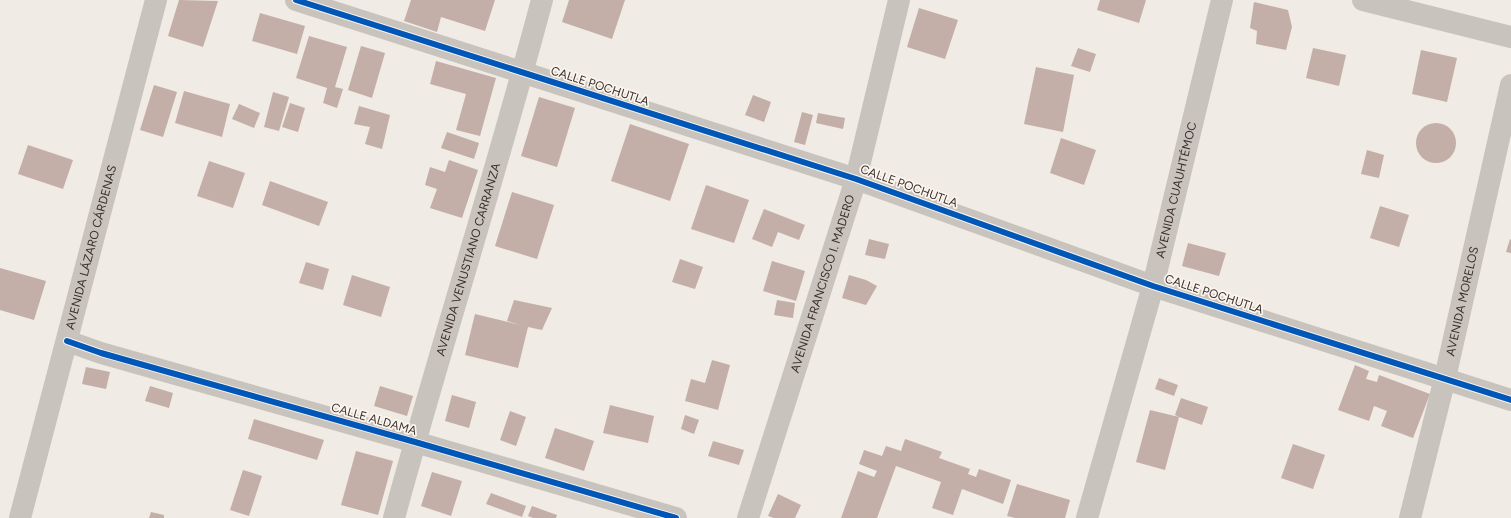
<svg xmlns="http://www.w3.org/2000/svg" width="1511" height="518" viewBox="0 0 1511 518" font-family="Figtree,sans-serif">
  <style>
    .building { fill: #c3afa7 }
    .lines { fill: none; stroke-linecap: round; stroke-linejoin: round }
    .minor { stroke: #c9c3be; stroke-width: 22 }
    .cycleway-casing { stroke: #fbf5ee; stroke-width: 8 }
    .cycleway { stroke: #0057b8; stroke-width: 6 }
    .labels { text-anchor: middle; stroke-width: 3.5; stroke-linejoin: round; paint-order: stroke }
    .street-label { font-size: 12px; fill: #3b302b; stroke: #fbf5ee }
  </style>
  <rect width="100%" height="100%" fill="#f0ebe5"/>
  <g class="building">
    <path d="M179,0L218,1L203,47L168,36Z"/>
    <path d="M411,0H495L485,31L441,17L437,32L404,21Z"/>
    <path d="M569,0H625L612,39L562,22Z"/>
    <path d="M1100,0H1146L1139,23L1097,10Z"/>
    <path d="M1254,2L1288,10L1292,27L1286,50L1256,44L1257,31L1250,28Z"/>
    <path d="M919,8L958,20L945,59L907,47Z"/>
    <path d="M260,13L305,26L297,54L252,41Z"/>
    <path d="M309,36L347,47L335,87L343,89L337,108L323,103L327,88L296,78Z"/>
    <path d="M361,46L385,53L372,98L348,90Z"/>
    <path d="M1078,48L1096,54L1090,72L1071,66Z"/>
    <path d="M1313,48L1346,55L1339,86L1306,78Z"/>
    <path d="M1421,50L1457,58L1447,102L1412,94Z"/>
    <path d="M436,61L496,78L480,136L456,130L466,94L430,84Z"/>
    <path d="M1036,67L1074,75L1063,132L1024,124Z"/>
    <path d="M154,85L177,92L163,137L140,130Z"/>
    <path d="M184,91L230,104L222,137L175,123Z"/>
    <path d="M273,92L289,97L279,131L264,127Z"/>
    <path d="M753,95L771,102L764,122L745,115Z"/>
    <path d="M539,97L575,108L557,167L521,156Z"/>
    <path d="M290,103L305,108L298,132L282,127Z"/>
    <path d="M239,104L260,113L254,128L232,119Z"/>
    <path d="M359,106L390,115L382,149L365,144L370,127L354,124Z"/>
    <path d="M802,112L813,115L805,145L794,142Z"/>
    <path d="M818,113L845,118L843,129L816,123Z"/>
    <circle cx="1436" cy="143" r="20"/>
    <path d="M630,124L689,144L670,201L611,181Z"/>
    <path d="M447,132L479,143L474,159L441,148Z"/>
    <path d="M1061,138L1096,150L1084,185L1050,173Z"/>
    <path d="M28,145L73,160L63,189L18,174Z"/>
    <path d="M1367,150L1384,155L1379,178L1361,174Z"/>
    <path d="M449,160L478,170L462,218L430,208L437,189L425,185L430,167L445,172Z"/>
    <path d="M209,161L245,173L233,208L197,196Z"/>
    <path d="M270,181L328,202L319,226L262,205Z"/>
    <path d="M706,185L749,200L734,243L691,229Z"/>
    <path d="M512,192L554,205L537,259L495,246Z"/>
    <path d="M1380,206L1409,215L1399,247L1370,238Z"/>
    <path d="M764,209L805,225L799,240L778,232L772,247L752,239Z"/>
    <path d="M869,239L889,244L885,259L865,255Z"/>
    <path d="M1510,239L1511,240V253L1506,252Z"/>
    <path d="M1188,243L1226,253L1219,276L1182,266Z"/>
    <path d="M680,259L703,267L695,289L672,282Z"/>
    <path d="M772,261L805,271L796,301L763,291Z"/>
    <path d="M306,262L329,269L323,290L299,283Z"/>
    <path d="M0,268L46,281L34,320L0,310Z"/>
    <path d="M352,275L390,287L381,317L343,305Z"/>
    <path d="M849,275L866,280L877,286L866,305L842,298Z"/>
    <path d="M514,300L552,308L542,330L528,327L518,368L465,355L475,314L520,325L507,321Z"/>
    <path d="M777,300L795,303L793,318L774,315Z"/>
    <path d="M712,360L730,365L718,410L685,401L691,379L705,383Z"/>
    <path d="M1355,365L1369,371L1366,379L1377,382L1379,375L1430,394L1413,438L1381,426L1387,411L1374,406L1369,421L1338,410Z"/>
    <path d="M86,367L110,372L106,389L82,384Z"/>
    <path d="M1159,378L1178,385L1174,396L1155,389Z"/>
    <path d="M150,386L173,393L169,408L145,401Z"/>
    <path d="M380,386L413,396L407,416L374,406Z"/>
    <path d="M452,395L476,402L469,428L445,421Z"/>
    <path d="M1181,398L1208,407L1202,425L1179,417L1165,470L1136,462L1150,410L1179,417L1175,415Z"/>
    <path d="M610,405L654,416L648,443L603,433Z"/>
    <path d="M510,411L526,417L516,446L500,440Z"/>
    <path d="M685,415L699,420L694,434L681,429Z"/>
    <path d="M254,419L324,440L317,460L248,439Z"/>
    <path d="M555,428L594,441L584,471L545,458Z"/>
    <path d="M905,439L942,452L939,458L970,469L968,474L976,477L979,469L1011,480L1003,504L962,489L953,515L932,508L941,482L896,466L877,518H841L858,471L874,477L877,471L859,464L864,450L882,456L886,446L901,451Z"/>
    <path d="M713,441L744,450L739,465L708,456Z"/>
    <path d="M1293,444L1325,455L1313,489L1281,478Z"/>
    <path d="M356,451L393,461L378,515L341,505Z"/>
    <path d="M243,470L262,476L249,516L230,510Z"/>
    <path d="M432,472L462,481L451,516L421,506Z"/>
    <path d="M1017,484L1070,500L1065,518H1015L1007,516Z"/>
    <path d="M491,493L526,506L522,517L486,504Z"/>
    <path d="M778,494L801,505L795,518H774L768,516Z"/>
    <path d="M532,506L557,515L556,518H533L528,516Z"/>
    <path d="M151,512L164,515V518H149Z"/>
  </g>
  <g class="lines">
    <g class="minor">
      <path d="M296,0L856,179L1153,286L1511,400"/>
      <path d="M1363,0L1511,37"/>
      <path d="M67,341L101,353L415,442L676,518"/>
      <path id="s1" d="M20,518L156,0"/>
      <path id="s2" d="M394,518C441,345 496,174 542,0"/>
      <path id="s3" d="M748,518L856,179L899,0"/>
      <path id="s4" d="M1087,518L1153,286L1222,0"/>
      <path id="s5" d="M1410,518L1445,378L1511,85"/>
    </g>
    <g class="cycleway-casing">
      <g id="cycleway">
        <path d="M296,0L856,179L1153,286L1511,400"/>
        <path d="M67,341L101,353L415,442L676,518"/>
      </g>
    </g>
    <use href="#cycleway" class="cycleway"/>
  </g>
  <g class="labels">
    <g class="street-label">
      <text transform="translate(600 86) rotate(18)" y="4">CALLE POCHUTLA</text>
      <text transform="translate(909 186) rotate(20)" y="4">CALLE POCHUTLA</text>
      <text dy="4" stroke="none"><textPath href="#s4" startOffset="340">AVENIDA CUAUHTÉMOC</textPath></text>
      <text dy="4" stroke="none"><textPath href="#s1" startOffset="280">AVENIDA LÁZARO CÁRDENAS</textPath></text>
      <text dy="4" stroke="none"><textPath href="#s2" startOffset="269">AVENIDA VENUSTIANO CARRANZA</textPath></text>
      <text dy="4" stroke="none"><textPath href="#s3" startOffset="246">AVENIDA FRANCISCO I. MADERO</textPath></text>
      <text transform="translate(1214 294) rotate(18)" y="4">CALLE POCHUTLA</text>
      <text dy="4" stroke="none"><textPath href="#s5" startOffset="223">AVENIDA MORELOS</textPath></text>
      <text transform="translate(374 419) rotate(16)" y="4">CALLE ALDAMA</text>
    </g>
  </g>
</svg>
